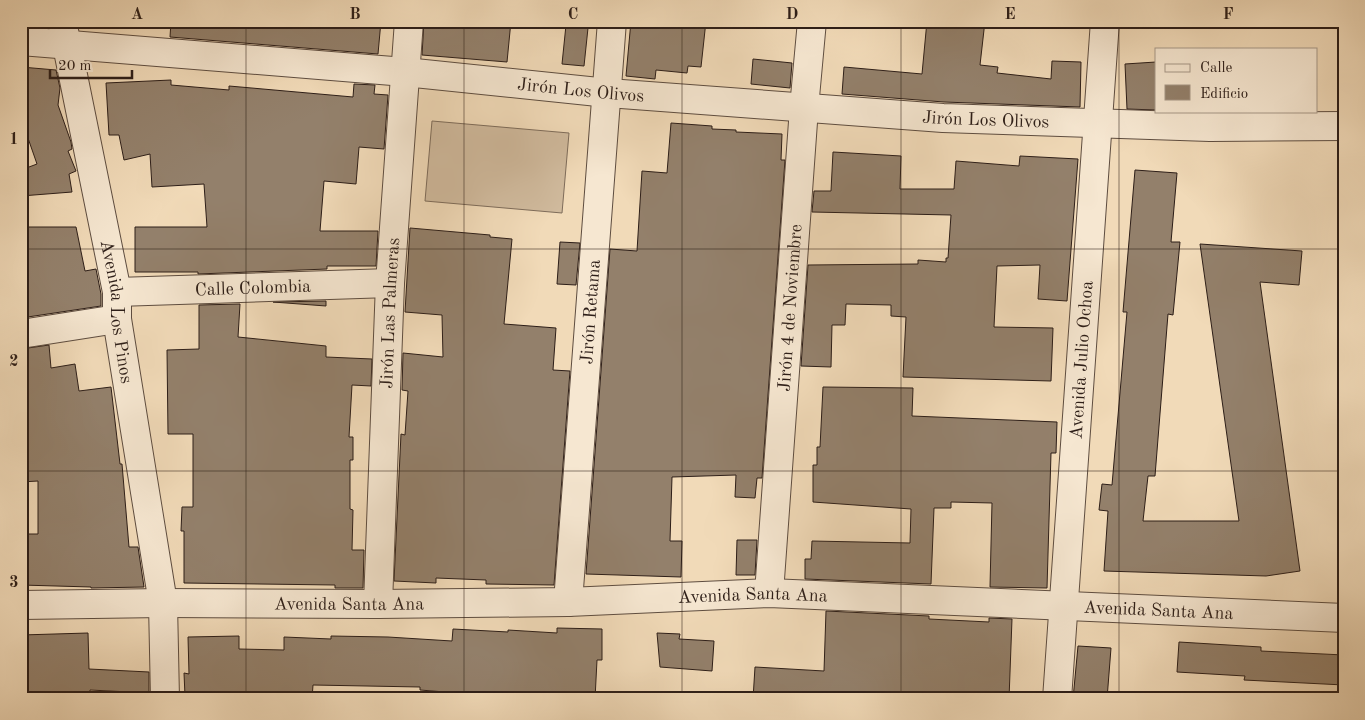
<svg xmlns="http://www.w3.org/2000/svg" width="1365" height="720" viewBox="0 0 1365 720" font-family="'Old Standard TT',serif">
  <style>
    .pitch { fill: #d0ba9d; stroke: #7e6c5a }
    .building { fill: #93806b; stroke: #2d1e18 }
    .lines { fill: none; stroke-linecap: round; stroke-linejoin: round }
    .street-casing { stroke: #5e4d40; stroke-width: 30 }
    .street { stroke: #f6e7d1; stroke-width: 28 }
    .grid { fill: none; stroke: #2d1e18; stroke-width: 1; stroke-opacity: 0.55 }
    .labels { text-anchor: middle; stroke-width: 4; stroke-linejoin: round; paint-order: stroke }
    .street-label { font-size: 18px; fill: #2d1e18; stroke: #f6e7d1 }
    .neatline { fill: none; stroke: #2d1e18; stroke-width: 2 }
    .grid-label { font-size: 16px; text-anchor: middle; font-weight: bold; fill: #2d1e18 }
  </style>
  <rect width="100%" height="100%" fill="#f1dab8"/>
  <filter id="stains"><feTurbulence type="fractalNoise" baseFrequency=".004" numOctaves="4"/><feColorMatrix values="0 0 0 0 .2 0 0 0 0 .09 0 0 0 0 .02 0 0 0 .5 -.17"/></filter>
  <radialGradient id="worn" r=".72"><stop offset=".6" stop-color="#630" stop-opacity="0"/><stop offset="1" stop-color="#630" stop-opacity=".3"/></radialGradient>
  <path class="pitch" d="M432,121L569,133L562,213L425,201Z"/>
  <g class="building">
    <path d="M171,21H271L331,25V21H381L378,54L170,37Z"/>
    <path d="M424,21H511L507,62L422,55Z"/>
    <path d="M631,21H706L701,67L688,66L687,73L656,70L655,79L626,76Z"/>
    <path d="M927,21H985L980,65L998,67L997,73L1051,79L1052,61L1081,62L1080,107L944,102L842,94L844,67L922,74Z"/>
    <path d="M566,25L588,28L584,66L562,64Z"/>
    <path d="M753,59L792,63L790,88L751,84Z"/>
    <path d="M1156,62V110L1127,109L1125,64Z"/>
    <path d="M21,67L56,70L60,88L58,105L71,142L72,149L68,151L76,171L69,174L72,192L21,196V170L37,164L21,118Z"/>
    <path d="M171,80V85L229,90V86L353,97L354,84L375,85L374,94L388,95L384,149L359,147L356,184L324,181L320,231H378L376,266H327V269L198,274V272H135V227H207L204,184L152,187L150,154L124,160L119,135H109L106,83Z"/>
    <path d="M671,123L712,126V129L736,130V132L782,134L781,160H785L762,478H757L755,498L735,497L736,475L672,477L670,541H682L681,577L586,574L610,249L637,251L642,171L667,173Z"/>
    <path d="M833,152L901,156L900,189H954L956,161L1019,166L1020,156L1078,159L1067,301L1038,299L1040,265L997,266L994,327L1053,328L1051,381L903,377L906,317L891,316V305L846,304L845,325H832L831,367L801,366L808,265L918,264V260L946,262V258H948L951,215L812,212L814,191H831Z"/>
    <path d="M1135,170L1177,173L1171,242H1180L1173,315L1168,314L1155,476H1148L1143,521H1239L1200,244L1302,251L1299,285L1260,282L1300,571L1266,576L1104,571L1108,511L1099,510L1102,484L1112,485L1127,312H1123Z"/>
    <path d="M21,227H76L85,271L96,269L101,294V306L21,318Z"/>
    <path d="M410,228L490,235V237L512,239L504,324L556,328L553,370L570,371L554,585L486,584V580L436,578V583L394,581L401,434L405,435L408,391L402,390L403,353L443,357L442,315L405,312Z"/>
    <path d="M560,242L580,243L576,285L557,284Z"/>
    <path d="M326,301V306L273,302Z"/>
    <path d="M240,304L238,337L326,346V357L372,359L371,386L352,385L349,437H353V460H350V509L353,510L352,550H364L363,588H335V585L184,583V531H181L182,507H193V434H168L167,350L199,349V305Z"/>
    <path d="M49,345L51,368L75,364L79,391L111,387L120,464H122L129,547H138L144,587L91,588V587L21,585V534H38V481L21,482V349Z"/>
    <path d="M823,387L913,388L912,416L1057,422L1056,453H1051L1047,588L990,587L992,503L951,502V508H934L931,584L805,579V559H811L812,541L910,543L911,509L813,502V465H817V447H820Z"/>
    <path d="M737,540H757L755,575H736Z"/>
    <path d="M826,611L929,616V619L989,622V618L1012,619L1009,699H753L755,667L824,671Z"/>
    <path d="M557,628L602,629V660H597L595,699H444L445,692L420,690V687L313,685L312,699H190V696H185L184,673L189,674L188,637L239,636V649L284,650V637L331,639V636L388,637L452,641L453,629L508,632V630L557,633Z"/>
    <path d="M88,633L89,669L149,672V693L90,690V699H21V635Z"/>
    <path d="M657,633L680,634L679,639L714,641L712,671L660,667Z"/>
    <path d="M1179,642L1261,647V651L1344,655V685L1244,680L1245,676L1177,672Z"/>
    <path d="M1078,646L1111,648L1107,699H1073Z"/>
  </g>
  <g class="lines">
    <g class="street-casing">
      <g id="street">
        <path id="s1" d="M62,21L117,292V319L163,603L165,699"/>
        <path id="s2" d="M21,41L405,72L608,93L943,118L1210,127L1344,126"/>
        <path id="s3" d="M117,292L390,283"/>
        <path d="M21,334L117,319"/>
        <path id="s4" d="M769,593L804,108L812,21"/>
        <path id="s5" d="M568,602L612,21"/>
        <path id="s6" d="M378,604L390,283L409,21"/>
        <path id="s7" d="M21,605L163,603L378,604L568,602L769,593L1344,618"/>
        <path id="s8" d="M1057,699L1105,21"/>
      </g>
    </g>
    <use href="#street" class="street"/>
  </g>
  <path class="grid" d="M246,21V699M464,21V699M682,21V699M901,21V699M1119,21V699M21,249H1344M21,471H1344"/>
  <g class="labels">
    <g class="street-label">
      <text dy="6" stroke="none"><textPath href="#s2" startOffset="562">Jirón Los Olivos</textPath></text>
      <text dy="6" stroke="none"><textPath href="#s2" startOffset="968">Jirón Los Olivos</textPath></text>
      <text dy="6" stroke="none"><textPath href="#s3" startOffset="136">Calle Colombia</textPath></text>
      <text dy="6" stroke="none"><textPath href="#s4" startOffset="286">Jirón 4 de Noviembre</textPath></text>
      <text dy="6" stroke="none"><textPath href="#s1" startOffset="296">Avenida Los Pinos</textPath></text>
      <text dy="6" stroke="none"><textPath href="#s6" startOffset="291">Jirón Las Palmeras</textPath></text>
      <text dy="6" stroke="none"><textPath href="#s5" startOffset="291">Jirón Retama</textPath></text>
      <text dy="6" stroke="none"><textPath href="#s8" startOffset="340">Avenida Julio Ochoa</textPath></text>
      <text dy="6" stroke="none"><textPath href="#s7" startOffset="732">Avenida Santa Ana</textPath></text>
      <text dy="6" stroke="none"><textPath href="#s7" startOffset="328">Avenida Santa Ana</textPath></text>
      <text dy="6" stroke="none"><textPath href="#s7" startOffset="1138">Avenida Santa Ana</textPath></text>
    </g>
  </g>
  <rect width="1365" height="720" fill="none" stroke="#f1dab8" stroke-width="55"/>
  <rect x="1155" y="48" width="162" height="65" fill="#f6e7d1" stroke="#a69787"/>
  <rect x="1165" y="64" width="25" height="8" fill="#f6e7d1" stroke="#a69787"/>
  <text x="1200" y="72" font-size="15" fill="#2d1e18">Calle</text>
  <rect x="1165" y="85" width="25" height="15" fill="#93806b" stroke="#a69787"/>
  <text x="1200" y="98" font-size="15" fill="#2d1e18">Edificio</text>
  <path d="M50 70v8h82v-8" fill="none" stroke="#2d1e18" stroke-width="2.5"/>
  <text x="58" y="70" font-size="15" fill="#2d1e18" stroke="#f6e7d1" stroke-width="4" paint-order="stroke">20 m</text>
  <rect x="28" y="28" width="1310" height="664" class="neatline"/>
  <g class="grid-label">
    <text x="137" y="19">A</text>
    <text x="355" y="19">B</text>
    <text x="573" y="19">C</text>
    <text x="792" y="19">D</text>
    <text x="1010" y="19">E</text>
    <text x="1228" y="19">F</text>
    <text x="14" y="144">1</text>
    <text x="14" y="366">2</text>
    <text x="14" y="587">3</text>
  </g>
  <rect width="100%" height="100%" filter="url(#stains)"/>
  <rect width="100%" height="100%" fill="url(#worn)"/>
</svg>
